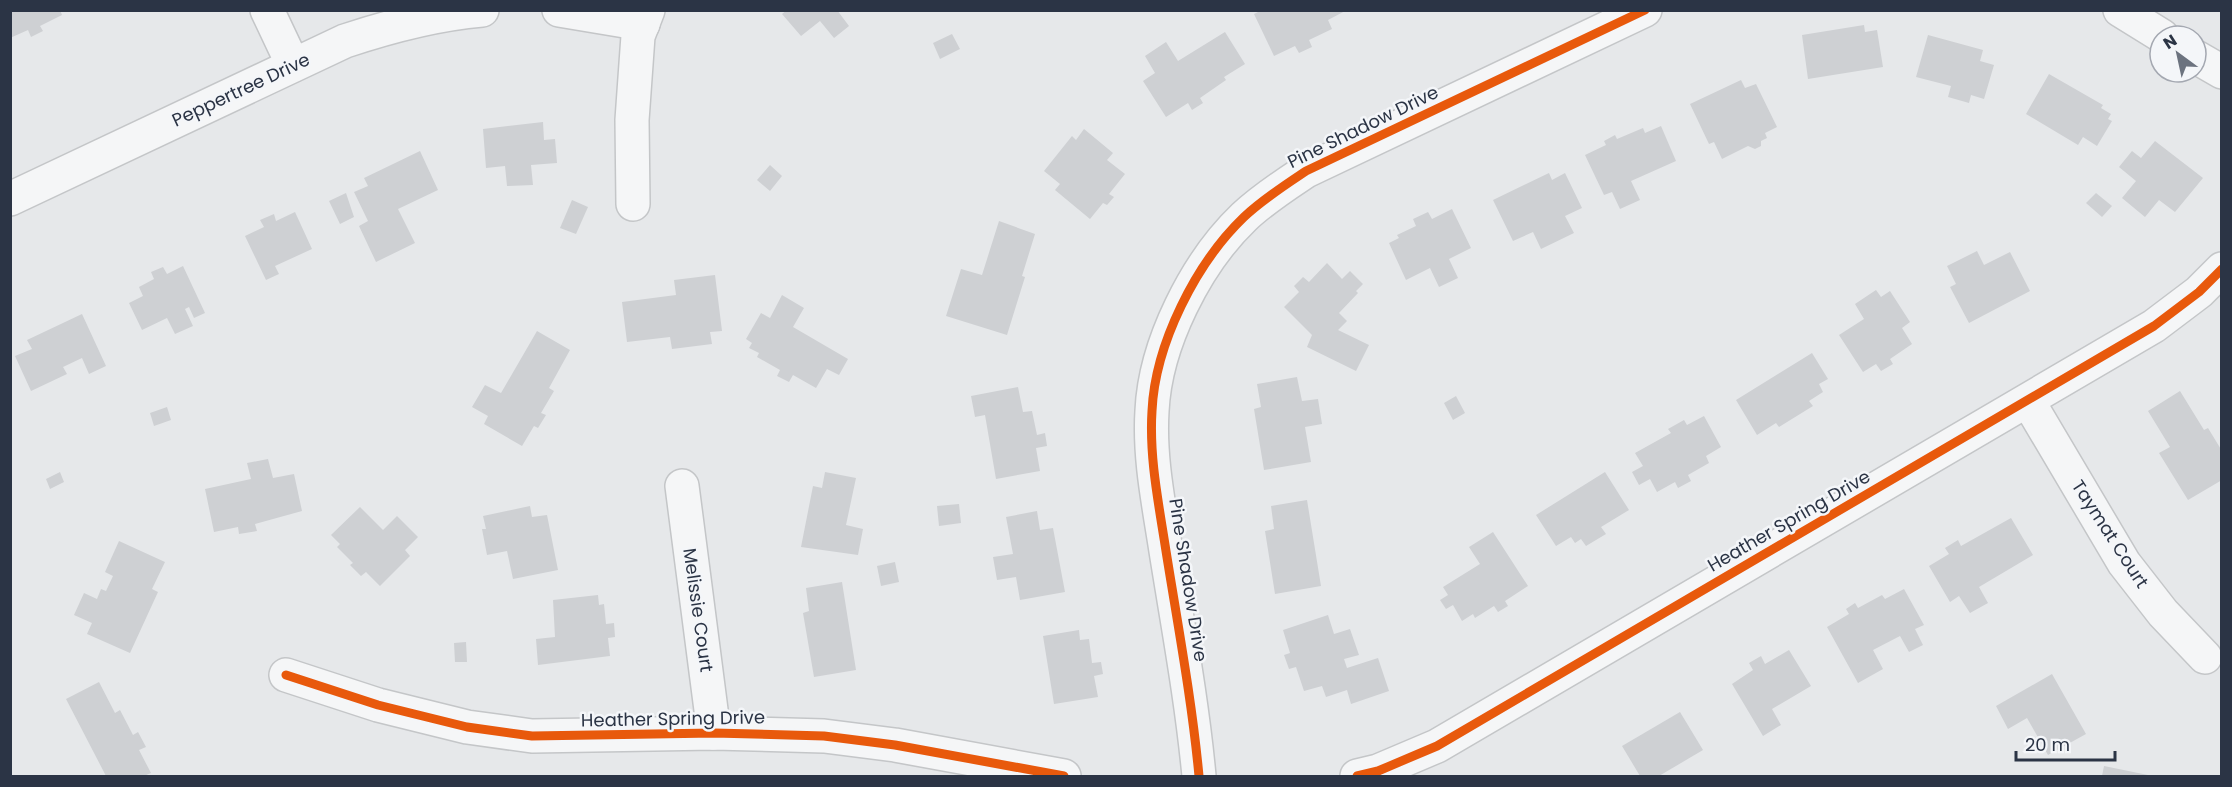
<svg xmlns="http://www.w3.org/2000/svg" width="2232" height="787" viewBox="0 0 2232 787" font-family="Poppins,sans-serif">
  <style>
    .building { fill: #ced0d3 }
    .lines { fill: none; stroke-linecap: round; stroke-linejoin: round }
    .minor-casing { stroke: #c4c6c8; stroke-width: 36 }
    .minor { stroke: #f5f6f7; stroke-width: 33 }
    .cycleway-casing { stroke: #f4f6f9; stroke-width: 13 }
    .cycleway { stroke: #e8590c; stroke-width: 9 }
    .labels { text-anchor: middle; stroke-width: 5; stroke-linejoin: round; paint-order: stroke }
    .street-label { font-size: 18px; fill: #2b3445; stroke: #f4f6f9 }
  </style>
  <rect width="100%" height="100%" fill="#e6e8ea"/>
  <g class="building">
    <path d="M10,10H60L62,15L40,26L43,31L31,37L28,30L10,38Z"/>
    <path d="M787,10H837L849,26L834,38L820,21L801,36L782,14Z"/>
    <path d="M1262,10H1347L1328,20L1332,29L1309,40L1312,47L1299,53L1295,46L1274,56L1254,14Z"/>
    <path d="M1864,25L1865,32L1877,30L1883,67L1808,79L1802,35Z"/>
    <path d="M1225,32L1245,64L1224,77L1226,80L1200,98L1203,103L1192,110L1188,103L1166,117L1143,81L1155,73L1145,56L1166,42L1178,61Z"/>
    <path d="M952,34L960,49L940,59L933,43Z"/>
    <path d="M1928,35L1983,50L1980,61L1994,65L1984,99L1971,95L1969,103L1948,97L1951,86L1916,77Z"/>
    <path d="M2049,74L2103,105L2101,108L2111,114L2108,119L2112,121L2097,146L2083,137L2078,145L2026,114Z"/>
    <path d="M1741,80L1745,88L1756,84L1777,127L1765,133L1767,138L1761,141V146L1755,149L1748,146L1722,159L1714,142L1709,144L1690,104Z"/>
    <path d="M543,122L544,140L555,139L557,163L531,165L533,185L507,186L505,166L486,168L483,129Z"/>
    <path d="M1661,126L1676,161L1631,181L1640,200L1620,209L1612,192L1604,195L1585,155L1606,145L1604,141L1615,135L1617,139L1643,128L1645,133Z"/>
    <path d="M1084,129L1113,153L1107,160L1125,174L1109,194L1114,197L1107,205L1103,203L1090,219L1055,190L1060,184L1044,171L1072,136L1076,140Z"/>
    <path d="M2155,141L2203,178L2175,212L2159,200L2145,217L2122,198L2136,181L2119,167L2132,151L2141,158Z"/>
    <path d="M420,151L438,190L398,209L415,243L376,262L359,226L368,221L354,192L368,186L364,178Z"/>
    <path d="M770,165L782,176L770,191L757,180Z"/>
    <path d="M1549,173L1552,180L1565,173L1582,208L1565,216L1574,233L1541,249L1533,232L1513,241L1493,200Z"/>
    <path d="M346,193L354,217L340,224L329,201Z"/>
    <path d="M2096,193L2112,206L2102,217L2086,203Z"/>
    <path d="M572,200L588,207L576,234L560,228Z"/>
    <path d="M1452,209L1471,248L1449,259L1458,278L1439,287L1430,268L1406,280L1389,243L1399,238L1397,235L1416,226L1413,219L1428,212L1432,219Z"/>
    <path d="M295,212L312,249L275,266L279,274L266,280L245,236L264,227L260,220L274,214L276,221Z"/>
    <path d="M999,221L1035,234L1022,276L1025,277L1007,335L946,316L961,269L982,275Z"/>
    <path d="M1977,251L1984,265L2010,252L2030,291L1969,323L1950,287L1956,284L1947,266Z"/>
    <path d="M1327,263L1342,279L1350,271L1363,284L1356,291L1358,293L1339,313L1347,321L1338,330L1369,345L1356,371L1307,347L1312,335L1284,307L1299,292L1294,286L1303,277L1309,282Z"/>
    <path d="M183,266L205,313L194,318L189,307L185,309L193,326L175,334L167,318L142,330L129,303L143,296L139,287L154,279L151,272L163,267L167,274Z"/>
    <path d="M715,275L722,331L710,332L712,344L672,349L670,337L627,342L622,302L676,295L674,280Z"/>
    <path d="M1876,290L1881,297L1890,291L1910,322L1902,328L1912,344L1890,359L1893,364L1881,371L1876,364L1863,372L1839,335L1864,319L1855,304Z"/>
    <path d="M782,295L804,308L793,327L848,359L839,375L827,369L816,388L793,375L789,382L777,376L780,370L757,357L759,353L749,348L752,343L746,339L761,313L770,318Z"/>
    <path d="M82,314L106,366L89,374L82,358L63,367L67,374L31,391L15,356L32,349L27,340Z"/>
    <path d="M537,331L570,350L549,388L554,391L541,413L546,415L538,428L534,426L522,446L484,424L488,416L472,407L485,385L501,393Z"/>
    <path d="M1812,353L1828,379L1819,384L1823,392L1809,401L1813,406L1779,427L1776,423L1757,435L1736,400Z"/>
    <path d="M1297,377L1302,401L1318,399L1322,424L1305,427L1311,462L1264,470L1254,409L1261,407L1257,384Z"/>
    <path d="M1018,387L1023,412L1032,411L1037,435L1045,433L1047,446L1036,448L1040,471L996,479L985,415L975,417L971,396Z"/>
    <path d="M2180,391L2204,430L2208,428L2222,451V480L2188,500L2159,453L2170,447L2148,411Z"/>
    <path d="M1456,396L1465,413L1453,420L1444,403Z"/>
    <path d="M167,407L171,420L154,426L150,413Z"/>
    <path d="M1704,416L1721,447L1706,456L1709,463L1688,475L1691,481L1678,488L1675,482L1657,492L1650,479L1639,485L1632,472L1643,466L1635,453L1671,433L1668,429L1684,420L1687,425Z"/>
    <path d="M268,459L273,478L294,474L302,511L255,524L257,531L239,534L238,527L214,532L205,489L251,479L247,463Z"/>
    <path d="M60,472L64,482L50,489L46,479Z"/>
    <path d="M825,472L856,478L846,525L863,529L858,555L801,547L813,486L822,488Z"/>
    <path d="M1605,472L1629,510L1601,527L1606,534L1586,546L1581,539L1575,543L1571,537L1556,546L1536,515Z"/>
    <path d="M1307,500L1321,586L1275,594L1265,531L1274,529L1271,506Z"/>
    <path d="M959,504L961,523L939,526L937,506Z"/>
    <path d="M530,506L532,517L547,515L558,570L513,579L507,551L487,555L482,529H486L483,516Z"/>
    <path d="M360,507L383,530L397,516L418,537L405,550L410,556L380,586L366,572L361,576L350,565L353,563L337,547L340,544L331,535Z"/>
    <path d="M1037,511L1040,530L1053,528L1065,592L1020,600L1016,577L997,580L993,557L1013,554L1006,517Z"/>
    <path d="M2011,518L2033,555L1979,587L1988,603L1970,613L1959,596L1950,602L1929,566L1949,554L1945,548L1958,540L1961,546Z"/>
    <path d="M1493,532L1528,586L1505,601L1508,606L1498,612L1494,606L1475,618L1473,614L1462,621L1453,605L1446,609L1440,600L1448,595L1443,587L1480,564L1469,547Z"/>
    <path d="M119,541L165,562L152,589L158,592L130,653L87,634L92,623L74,615L84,593L97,599L101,589L106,591L113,576L105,572Z"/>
    <path d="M895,562L899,582L881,586L877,566Z"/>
    <path d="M842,582L856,670L814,677L803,613L809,611L806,588Z"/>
    <path d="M1904,589L1924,625L1915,629L1923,645L1909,652L1900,636L1873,650L1883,669L1858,683L1827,627L1849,614L1846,609L1855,603L1858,608L1882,595L1885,599Z"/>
    <path d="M598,595L599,605L604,604L606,624L614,623L615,637L608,638L610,656L538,665L536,639L555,637L553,600Z"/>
    <path d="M1328,615L1334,634L1350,629L1359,655L1344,659L1347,668L1378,658L1389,691L1351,704L1347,690L1326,697L1322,686L1304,691L1296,667L1289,669L1284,655L1290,653L1283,630Z"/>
    <path d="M1079,630L1080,640L1089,639L1092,663L1101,662L1103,674L1094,676L1098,697L1054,704L1043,636Z"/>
    <path d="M466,642L467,662H455L454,643Z"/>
    <path d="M1789,650L1811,686L1772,709L1781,725L1763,736L1732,684L1753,670L1749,663L1761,656L1765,664Z"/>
    <path d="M2052,674L2086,734L2048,755L2027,718L2008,729L1996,706Z"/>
    <path d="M99,682L115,713L120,710L133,735L138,732L146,747L139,750L151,773L144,776H106L66,699Z"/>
    <path d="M1680,712L1703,750L1659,776H1640L1622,746Z"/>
    <path d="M2104,766L2148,775V776H2102Z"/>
  </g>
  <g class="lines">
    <g class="minor-casing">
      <g id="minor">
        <path d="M267,10L293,65"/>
        <path d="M559,10L643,24"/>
        <path d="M2120,10L2162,36"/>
        <path d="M2196,57L2222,72"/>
        <path d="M10,199L345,41C390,26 435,14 482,10"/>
        <path d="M633,204L632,120L638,36L648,10"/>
        <path d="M2028,401L2124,563L2163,613L2205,657"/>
        <path d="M682,486L714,733"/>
        <path d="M286,675L378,705L467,727L532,736L714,733L824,736L895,745L1064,776"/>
        <path d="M1199,776C1192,701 1178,626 1166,551C1159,505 1149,458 1152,411C1155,344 1196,263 1244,217C1263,199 1285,185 1306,171L1645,10"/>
        <path d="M1357,776L1378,771L1437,746L2154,326L2199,292L2222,269"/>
      </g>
    </g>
    <use href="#minor" class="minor"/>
    <g class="cycleway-casing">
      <g id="cycleway">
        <path d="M286,675L378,705L467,727L532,736L714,733L824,736L895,745L1064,776"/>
        <path d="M1199,776C1192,701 1178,626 1166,551C1159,505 1149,458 1152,411C1155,344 1196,263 1244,217C1263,199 1285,185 1306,171L1645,10"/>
        <path d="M1357,776L1378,771L1437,746L2154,326L2199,292L2222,269"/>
      </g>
    </g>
    <use href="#cycleway" class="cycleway"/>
  </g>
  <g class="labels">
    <g class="street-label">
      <text transform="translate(241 90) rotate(-25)" y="6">Peppertree Drive</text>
      <text transform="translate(1363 127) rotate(-26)" y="6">Pine Shadow Drive</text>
      <text transform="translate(1789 521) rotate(-30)" y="6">Heather Spring Drive</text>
      <text transform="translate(2110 534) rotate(57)" y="6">Taymat Court</text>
      <text transform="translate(1188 580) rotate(81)" y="6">Pine Shadow Drive</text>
      <text transform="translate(698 610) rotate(82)" y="6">Melissie Court</text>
      <text transform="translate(673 719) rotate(-1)" y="6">Heather Spring Drive</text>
    </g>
  </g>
  <rect width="2232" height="787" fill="none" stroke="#2b3445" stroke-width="24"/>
  <g transform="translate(2178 54) rotate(327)"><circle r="28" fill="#f4f6f9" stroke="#a4a8b1" stroke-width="1.5"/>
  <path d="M0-4.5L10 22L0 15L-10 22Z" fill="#6c737f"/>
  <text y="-9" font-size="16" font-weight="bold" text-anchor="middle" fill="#2b3445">N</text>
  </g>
  <path d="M2016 751v9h99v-9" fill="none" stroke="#2b3445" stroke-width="3"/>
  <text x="2025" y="751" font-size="18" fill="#2b3445" stroke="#f4f6f9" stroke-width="4.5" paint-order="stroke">20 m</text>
</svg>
